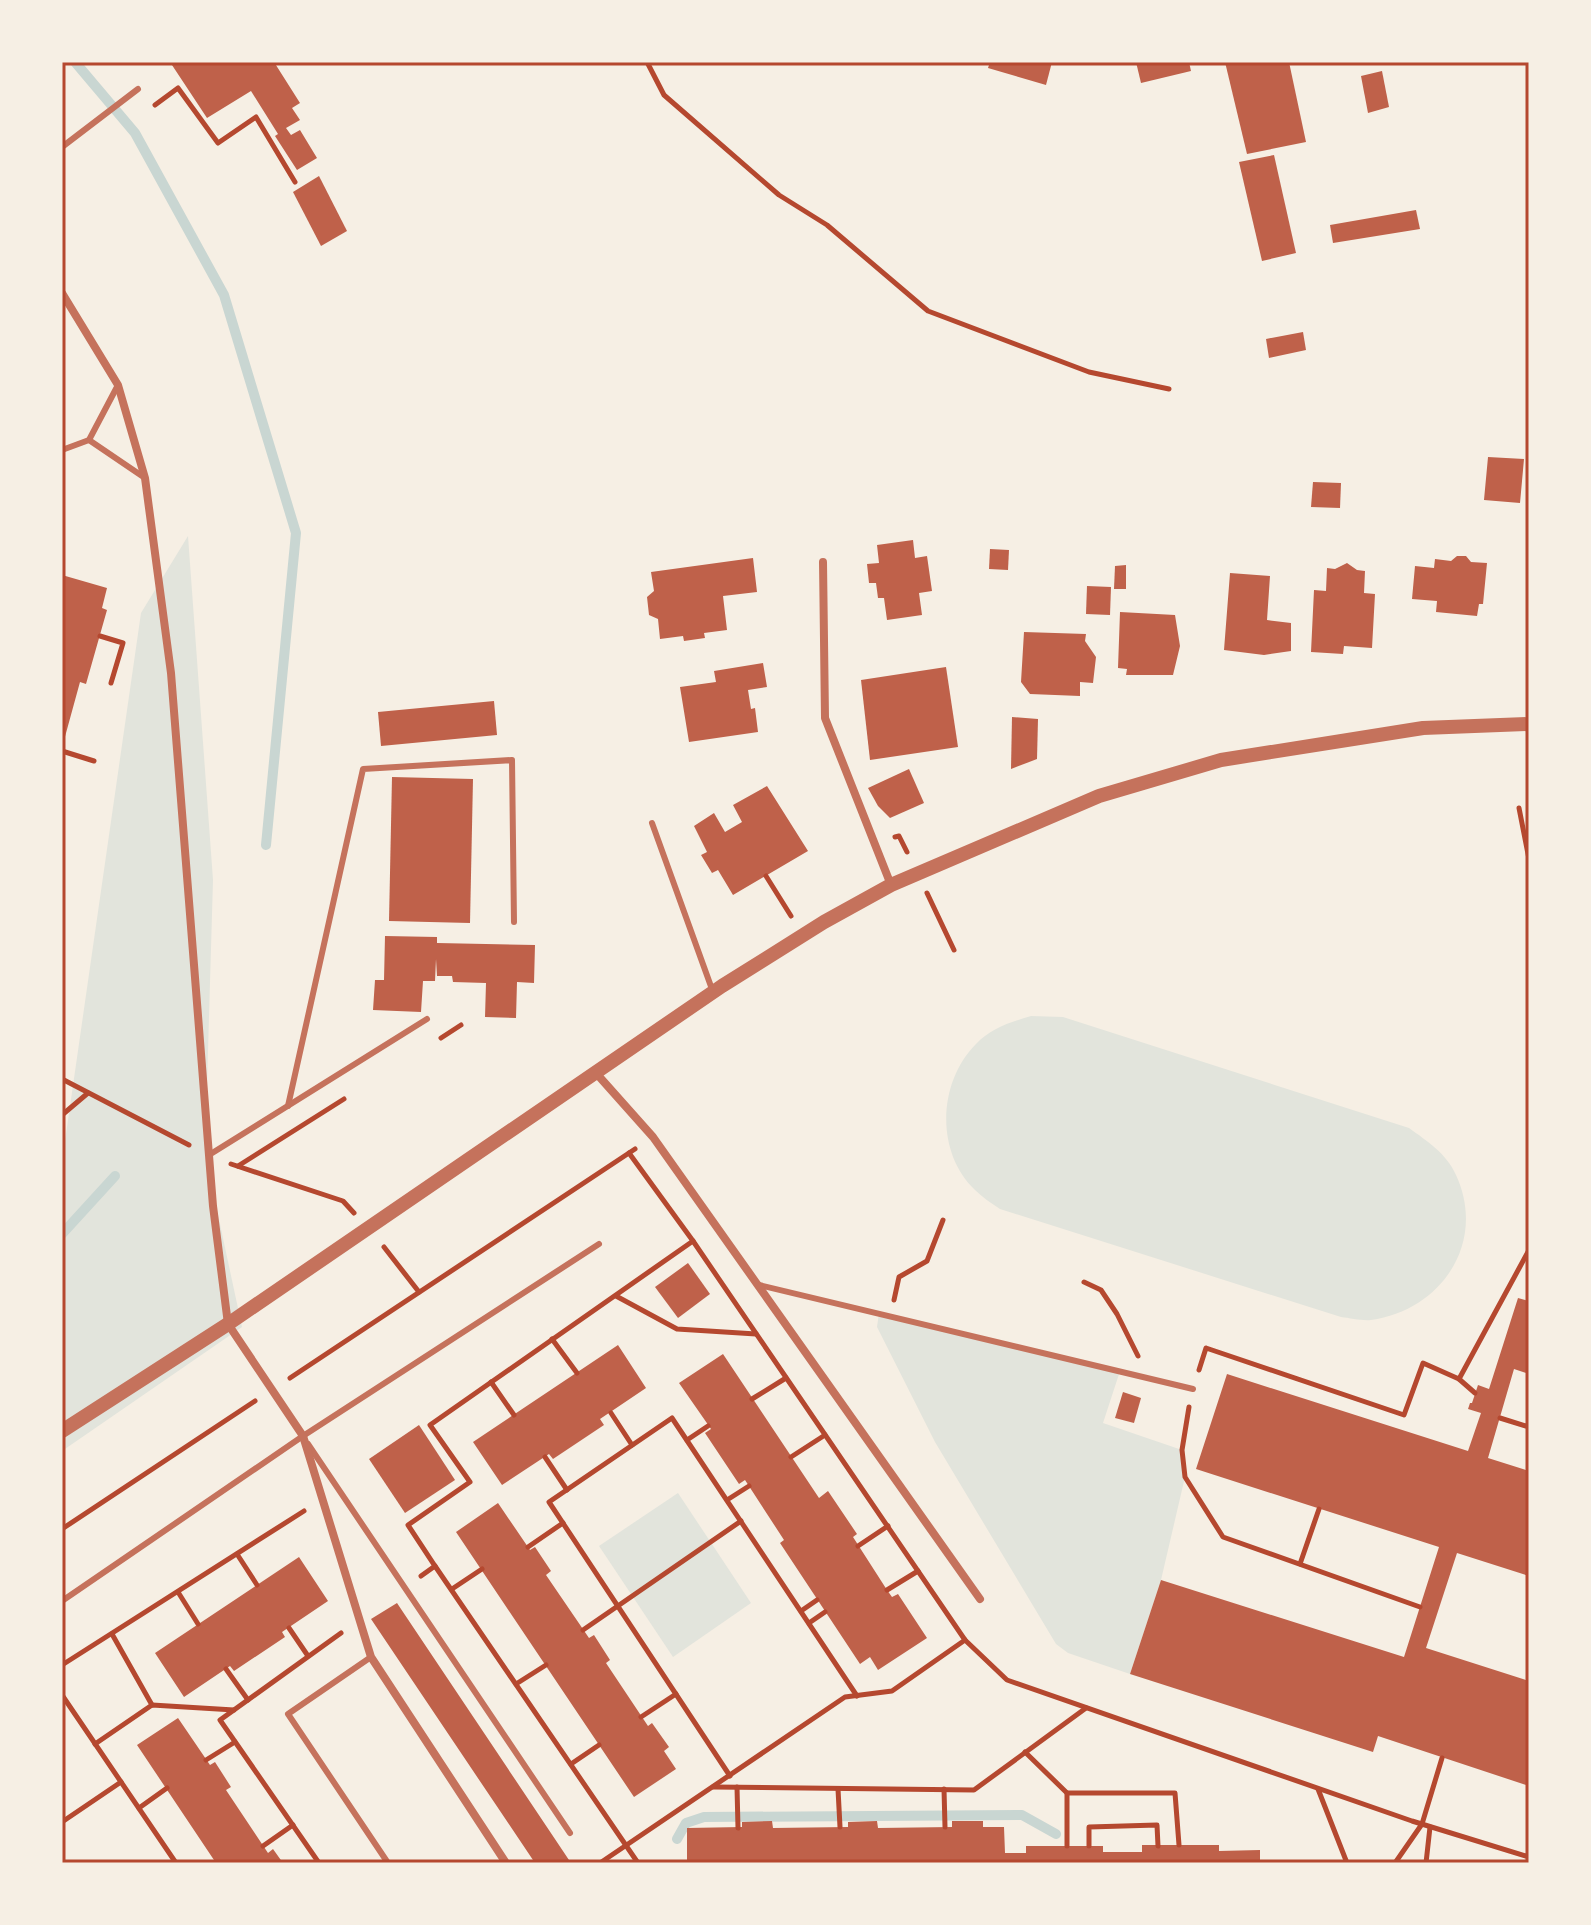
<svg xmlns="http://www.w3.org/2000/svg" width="1591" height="1925" viewBox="0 0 1591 1925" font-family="'IBM Plex Sans',sans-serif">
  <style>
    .green { fill: #e2e4dc }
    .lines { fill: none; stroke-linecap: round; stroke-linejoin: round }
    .stream { stroke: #c9d6d2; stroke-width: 10 }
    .building { fill: #bf614a }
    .path { stroke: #b5482f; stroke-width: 5 }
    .service { stroke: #c5725c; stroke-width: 6 }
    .minor { stroke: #c5725c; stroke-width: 8 }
    .tertiary { stroke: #c5725c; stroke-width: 14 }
    .neatline { fill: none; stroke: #b5482f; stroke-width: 3 }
  </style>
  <rect width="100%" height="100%" fill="#f6efe4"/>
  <g class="green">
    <path d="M188,536L213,880L205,1154L242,1327L62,1451V1144L65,1141L141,613Z"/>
    <path d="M1031,1016L1063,1017L1409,1128C1427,1141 1447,1154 1456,1175C1487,1242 1442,1310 1371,1320C1362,1321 1350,1318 1341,1317L1000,1209C991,1203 982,1197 975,1190C935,1152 938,1082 976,1044C991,1028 1011,1022 1031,1016Z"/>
    <path d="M879,1313L1120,1371L1103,1423L1182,1450L1185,1477L1161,1580L1130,1674L1068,1653L1056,1644L935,1442L877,1327Z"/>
    <path d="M678,1493L751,1603L673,1657L599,1546Z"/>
  </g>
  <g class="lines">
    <g class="stream">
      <path d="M75,62L135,133L224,295L296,533L266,845"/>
      <path d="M62,1234L115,1176"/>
      <path d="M677,1839L686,1823L704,1817L1022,1815L1056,1834"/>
    </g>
  </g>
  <g class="building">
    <path d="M170,62H274L300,103L292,108L300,120L286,128L291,135L300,130L317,158L297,170L275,136L278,134L251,91L207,118Z"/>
    <path d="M990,62H1052L1046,85L988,68Z"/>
    <path d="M1136,62H1189L1191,71L1141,83Z"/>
    <path d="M1225,62H1289L1306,142L1247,154Z"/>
    <path d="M1382,71L1389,107L1368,113L1361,76Z"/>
    <path d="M1274,155L1296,253L1262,261L1239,162Z"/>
    <path d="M319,176L347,231L321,246L293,192Z"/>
    <path d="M1416,210L1420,229L1333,243L1330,225Z"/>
    <path d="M1303,332L1306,350L1269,358L1266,339Z"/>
    <path d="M1488,457L1524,459L1520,503L1484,500Z"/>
    <path d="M1313,482L1341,483L1340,508L1311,507Z"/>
    <path d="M913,540L915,558L927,556L932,591L919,593L922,615L887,620L884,598H878L876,583H869L867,564L879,563L877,545Z"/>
    <path d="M990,549L1009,550L1008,570L989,569Z"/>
    <path d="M1457,556H1466L1471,562L1487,563L1483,604H1479L1477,616L1436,612L1437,601L1412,599L1415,566L1434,568L1435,559L1451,561Z"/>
    <path d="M753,558L757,592L723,596L727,630L704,633L705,638L684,641L683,636L660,639L658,619L649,615L647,597L654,591L651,572Z"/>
    <path d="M1347,563L1357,570L1365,571L1364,593L1375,594L1372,648L1344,646L1343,654L1311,652L1314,590L1326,591L1327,568L1335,569Z"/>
    <path d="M1126,565V589H1114L1115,566Z"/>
    <path d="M1230,573L1270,576L1267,620L1291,623V651L1264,655L1224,650Z"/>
    <path d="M62,575L107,588L102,608L107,610L86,684L80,682L63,744Z"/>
    <path d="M1087,586L1111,587L1110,615L1086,614Z"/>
    <path d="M1120,612L1175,615L1180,646L1173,675H1126L1127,669L1118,668Z"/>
    <path d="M1024,632L1086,634L1085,641L1096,657L1093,683L1080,682V696L1030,694L1021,682Z"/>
    <path d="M763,663L767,687L748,690L751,709L755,708L758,732L689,742L680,687L716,682L714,671Z"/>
    <path d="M946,667L958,747L870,760L861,680Z"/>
    <path d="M494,701L497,735L381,746L378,712Z"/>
    <path d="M1012,717L1038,719L1037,759L1011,769Z"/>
    <path d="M909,769L924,803L890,818L878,806L868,788Z"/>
    <path d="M392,777L473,779L470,923L389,921Z"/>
    <path d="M767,786L808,851L733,895L718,870L712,873L701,855L707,852L694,826L714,813L725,832L742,822L733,805Z"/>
    <path d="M385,936L437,937V943L535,945L534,983L517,982L516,1018L485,1017L486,983L453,982L452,976H437L436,959L435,981H423L421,1012L373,1010L375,980H384Z"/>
    <path d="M688,1263L710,1294L678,1318L655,1287Z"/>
    <path d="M1518,1298L1529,1301V1374L1514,1369L1488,1458L1529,1471V1576L1457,1553L1426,1648L1529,1681V1786L1378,1736L1373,1752L1130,1674L1161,1580L1404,1657L1439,1547L1196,1469L1227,1374L1468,1451L1481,1413L1468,1409L1470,1403H1472L1478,1385L1489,1389Z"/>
    <path d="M618,1345L646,1388L600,1419L604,1425L553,1459L549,1454L502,1485L473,1442Z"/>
    <path d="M723,1354L819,1498L828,1491L857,1534L853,1537L887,1590L892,1597L898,1594L927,1638L878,1670L870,1657L860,1664L780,1543L784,1540L745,1480L739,1484L705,1433L711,1429L679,1383Z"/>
    <path d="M1123,1392L1141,1398L1134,1423L1115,1418Z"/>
    <path d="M419,1425L455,1480L405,1513L369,1459Z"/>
    <path d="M498,1503L530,1550L535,1547L551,1571L546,1575L589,1638L594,1635L610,1660L606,1663L648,1726L652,1723L669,1747L664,1751L676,1769L634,1797L456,1532Z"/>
    <path d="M299,1557L328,1601L282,1632L285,1637L234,1671L230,1666L184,1697L155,1653Z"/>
    <path d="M397,1603L405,1615L571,1863H535L371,1619Z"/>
    <path d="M178,1718L210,1765L215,1762L231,1787L226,1790L268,1853L273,1849L283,1863H216L137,1745Z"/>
    <path d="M772,1821L773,1828L848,1827V1822L877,1821L878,1828L952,1827V1821H983V1827H1004L1005,1853H1026V1846H1103V1852H1142V1845H1219V1851L1260,1850V1863H687V1828L742,1827V1822Z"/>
  </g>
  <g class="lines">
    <g class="path">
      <path d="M647,62L664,95L779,195L827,225L928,311L1089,372L1169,389"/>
      <path d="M155,105L178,88L218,143L256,117L295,182"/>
      <path d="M100,636L123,643L111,683"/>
      <path d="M62,751L94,761"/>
      <path d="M1519,808L1529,859"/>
      <path d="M895,837L899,836L907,852"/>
      <path d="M766,876L791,916"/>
      <path d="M927,893L954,950"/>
      <path d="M441,1038L461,1025"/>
      <path d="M62,1079L189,1145"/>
      <path d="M62,1115L88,1093"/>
      <path d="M231,1164L343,1201L354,1213"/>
      <path d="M238,1166L344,1099"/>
      <path d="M693,1241L965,1640L1007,1680L1412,1821L1529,1857"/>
      <path d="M384,1247L419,1292"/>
      <path d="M1084,1282L1101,1290L1117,1314L1138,1356"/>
      <path d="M616,1296L677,1329L756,1334"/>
      <path d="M894,1300L899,1277L927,1261L943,1220"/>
      <path d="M552,1339L577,1373"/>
      <path d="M1199,1370L1206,1348L1404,1415L1423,1363L1459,1379L1529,1250"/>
      <path d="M290,1378L635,1149"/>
      <path d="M1459,1379L1475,1393"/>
      <path d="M491,1382L514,1415"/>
      <path d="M752,1399L786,1378"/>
      <path d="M1189,1407L1182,1450L1185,1477L1223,1537L1420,1607"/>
      <path d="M611,1413L632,1445"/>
      <path d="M1500,1418L1529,1427"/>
      <path d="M687,1440L708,1426"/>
      <path d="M545,1457L567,1490"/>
      <path d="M791,1457L825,1435"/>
      <path d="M727,1500L749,1486"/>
      <path d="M62,1529L255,1401"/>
      <path d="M858,1546L888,1526"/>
      <path d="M528,1547L563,1523"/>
      <path d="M237,1554L257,1585"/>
      <path d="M1300,1564L1319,1509"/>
      <path d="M435,1566L408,1525L470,1482L430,1425L693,1241L629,1153"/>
      <path d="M421,1576L435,1566L638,1863"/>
      <path d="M452,1589L482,1569"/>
      <path d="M887,1590L918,1571"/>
      <path d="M178,1592L198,1624"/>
      <path d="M801,1611L817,1600"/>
      <path d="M809,1623L825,1612"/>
      <path d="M289,1628L308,1656"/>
      <path d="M583,1630L741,1521"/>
      <path d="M112,1634L152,1705"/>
      <path d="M62,1665L304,1511"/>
      <path d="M226,1669L248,1700"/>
      <path d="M516,1684L546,1665"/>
      <path d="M62,1695L176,1863"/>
      <path d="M641,1717L676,1694"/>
      <path d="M95,1744L152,1705L234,1710"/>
      <path d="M1025,1752L1067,1793"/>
      <path d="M206,1760L235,1742"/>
      <path d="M571,1764L599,1745"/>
      <path d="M730,1776L549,1502L672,1418L857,1696"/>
      <path d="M713,1787L974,1790L1086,1708"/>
      <path d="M737,1787L738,1828"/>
      <path d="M838,1789L840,1827"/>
      <path d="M944,1789L945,1827"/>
      <path d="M1318,1789L1347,1863"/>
      <path d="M139,1808L167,1788"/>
      <path d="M62,1822L121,1782"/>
      <path d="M263,1846L293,1825"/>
      <path d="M1067,1846V1793H1175L1179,1845"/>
      <path d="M1089,1846V1827L1157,1825L1158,1846"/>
      <path d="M319,1863L220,1720L341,1633"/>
      <path d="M600,1863L845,1697L892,1691L965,1640"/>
      <path d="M1395,1863L1422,1824L1442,1758"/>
      <path d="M1426,1863L1430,1827"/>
    </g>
    <g class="service">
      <path d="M62,147L138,89"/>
      <path d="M89,440L145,478"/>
      <path d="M62,450L89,440L118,385"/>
      <path d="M652,823L713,992"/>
      <path d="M288,1106L363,769L512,760L514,922"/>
      <path d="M209,1155L427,1019"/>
      <path d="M759,1285L1193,1389"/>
      <path d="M308,1444L570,1833"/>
      <path d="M62,1601L303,1436L599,1244"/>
      <path d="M371,1657L288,1714L388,1863"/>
    </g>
    <g class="minor">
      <path d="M62,293L118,385L145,478L171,673L213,1206L228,1324L303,1436L371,1657L506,1863"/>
      <path d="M823,562L825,718L891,885"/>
      <path d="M596,1073L653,1137L980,1599"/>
    </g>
    <path class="tertiary" d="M62,1431L228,1324L722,986L824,922L891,885L1099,796L1221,760L1423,728L1529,724"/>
  </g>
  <rect width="1591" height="1925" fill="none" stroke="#f6efe4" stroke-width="128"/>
  <rect x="64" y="64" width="1463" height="1797" class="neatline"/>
</svg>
